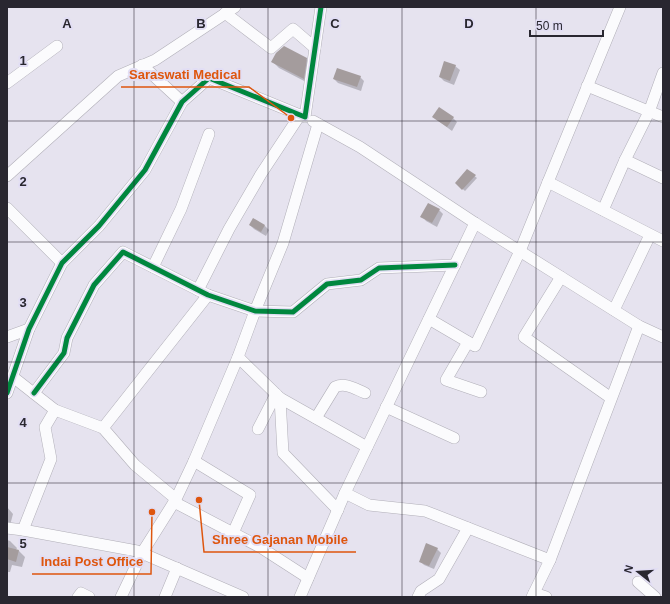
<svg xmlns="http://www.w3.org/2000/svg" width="670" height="604" viewBox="0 0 670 604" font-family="Helvetica,sans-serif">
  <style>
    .shadow { fill: #0003 }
    .building { fill: #a49c9d }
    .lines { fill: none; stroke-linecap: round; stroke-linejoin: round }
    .minor-casing { stroke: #b1afb8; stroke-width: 12 }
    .minor { stroke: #fbfbfd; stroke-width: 11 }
    .cycleway-casing { stroke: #e2def4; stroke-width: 8 }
    .cycleway { stroke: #00873e; stroke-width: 5 }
    .grid { fill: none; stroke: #292730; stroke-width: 1; stroke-opacity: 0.55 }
    .grid-label { font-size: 13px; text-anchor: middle; font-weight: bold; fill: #292730; stroke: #e2def4; stroke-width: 4; stroke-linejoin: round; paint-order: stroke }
    .leader { fill: none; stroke: #de560e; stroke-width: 1.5 }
    .callout-dot { fill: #de560e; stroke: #e2def4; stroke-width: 1.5 }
    .callout-label { font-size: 13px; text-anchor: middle; font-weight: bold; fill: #de560e; stroke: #e2def4; stroke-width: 4; stroke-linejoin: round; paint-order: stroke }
  </style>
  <rect width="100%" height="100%" fill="#e6e3ef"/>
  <g class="shadow">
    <path d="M306,59L313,66L310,84L279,68L273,62Z"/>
    <path d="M455,66L460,70L454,85L444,81L440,77Z"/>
    <path d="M360,77L364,81L361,91L338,83L334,79Z"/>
    <path d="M433,117L453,118L457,122L452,131Z"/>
    <path d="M467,170L477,178L465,191L456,183Z"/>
    <path d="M439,210L443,214L437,227L426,221L422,216Z"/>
    <path d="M253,219L265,226L269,230L266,236L254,229L250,225Z"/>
    <path d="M7,507L13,514L9,529L7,533Z"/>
    <path d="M7,540L10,541L17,548L16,550L19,551L25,557L22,567L12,565L10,572H7Z"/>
    <path d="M437,549L441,553L434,569L424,565L420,561Z"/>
  </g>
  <g class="building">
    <path d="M284,46L307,58L304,79L271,62L276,53Z"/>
    <path d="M444,61L456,65L450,81L439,77Z"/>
    <path d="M337,68L361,76L357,87L333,79Z"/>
    <path d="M439,107L454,117L447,127L432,117Z"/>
    <path d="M467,169L476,175L462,190L455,183Z"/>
    <path d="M428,203L440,209L432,223L420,217Z"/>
    <path d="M253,218L265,225L261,232L249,225Z"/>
    <path d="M426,543L438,548L429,566L419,562Z"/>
    <path d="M7,547L19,550L16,562L7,559Z"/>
  </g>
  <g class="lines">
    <g class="minor-casing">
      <g id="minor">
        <path d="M620,7L548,182L663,241"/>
        <path d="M225,13L271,48L293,29L315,48"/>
        <path d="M142,65L182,102"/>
        <path d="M663,73L649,112L625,160L663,178"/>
        <path d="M7,83L57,46"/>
        <path d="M587,86L663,117"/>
        <path d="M313,121L360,147L475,223L561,277L639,326L663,337"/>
        <path d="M7,176L118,76L155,60L235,7"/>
        <path d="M7,208L62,263"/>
        <path d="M603,210L625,160"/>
        <path d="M153,267L181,209L209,134"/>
        <path d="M561,277L524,337L611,398"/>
        <path d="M198,290L229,229L261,174L300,115"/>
        <path d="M614,310L650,235"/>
        <path d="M429,319L475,346L520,251L548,182"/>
        <path d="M7,337L29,329"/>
        <path d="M468,342L446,380L481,392"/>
        <path d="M238,357L280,398L283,453L338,510"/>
        <path d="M13,377L55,410L45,427L51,459L23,530"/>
        <path d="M7,393L29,329L62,263L99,226L145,170L182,102L209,78L305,117L321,7"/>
        <path d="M34,393L64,353L67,338L94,285L123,252L208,295L255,311L293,312L327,284L361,280L379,268L455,265"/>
        <path d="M280,398L367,447"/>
        <path d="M386,407L454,438"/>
        <path d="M55,410L103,428L208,295"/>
        <path d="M316,418L335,387C346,382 355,389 365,393"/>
        <path d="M103,428L135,465L176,499"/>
        <path d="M258,429L276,394"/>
        <path d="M194,461L250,495L233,533"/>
        <path d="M345,493L369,505L425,511L550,560"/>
        <path d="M174,502L260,547L308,578"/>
        <path d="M7,528L23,530L137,551L243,597"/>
        <path d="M638,582L655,597"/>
        <path d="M534,593L546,597"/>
        <path d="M78,597L81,593L89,597"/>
        <path d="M121,597L142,553L176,499L194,461L238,357L255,311L283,243L318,124"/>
        <path d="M165,597L177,568"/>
        <path d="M300,597L345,493L475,223"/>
        <path d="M418,597L421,591L439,579L468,528"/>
        <path d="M532,597L550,560L639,326"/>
      </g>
    </g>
    <use href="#minor" class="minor"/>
    <g class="cycleway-casing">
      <g id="cycleway">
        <path d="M7,393L29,329L62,263L99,226L145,170L182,102L209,78L305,117L321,7"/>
        <path d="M34,393L64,353L67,338L94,285L123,252L208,295L255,311L293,312L327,284L361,280L379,268L455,265"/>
      </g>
    </g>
    <use href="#cycleway" class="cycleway"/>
  </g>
  <path class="grid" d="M134,7V597M268,7V597M402,7V597M536,7V597M7,121H663M7,242H663M7,362H663M7,483H663"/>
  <g class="grid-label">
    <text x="67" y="28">A</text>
    <text x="201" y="28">B</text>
    <text x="335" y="28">C</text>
    <text x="469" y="28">D</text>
    <text x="23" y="65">1</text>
    <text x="23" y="186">2</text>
    <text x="23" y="307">3</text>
    <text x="23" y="427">4</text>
    <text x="23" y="548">5</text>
  </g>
  <path class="leader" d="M291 118L249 87H121M199 500L204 552H356M152 512L151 574H32"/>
  <g class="callout-dot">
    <circle cx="291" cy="118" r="4"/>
    <circle cx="199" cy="500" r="4"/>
    <circle cx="152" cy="512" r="4"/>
  </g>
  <g class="callout-label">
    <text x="185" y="79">Saraswati Medical</text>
    <text x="280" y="544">Shree Gajanan Mobile</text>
    <text x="92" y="566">Indai Post Office</text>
  </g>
  <rect width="670" height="604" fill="none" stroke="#292730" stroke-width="16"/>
  <g transform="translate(638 572) rotate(287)" stroke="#e2def4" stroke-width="3" paint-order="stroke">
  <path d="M0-3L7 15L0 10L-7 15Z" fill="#292730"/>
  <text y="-6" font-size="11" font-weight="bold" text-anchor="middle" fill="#292730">N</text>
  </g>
  <path d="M530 30v6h73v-6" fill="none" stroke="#292730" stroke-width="2"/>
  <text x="536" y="30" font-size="12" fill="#292730" stroke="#e2def4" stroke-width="3" paint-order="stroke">50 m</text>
</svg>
